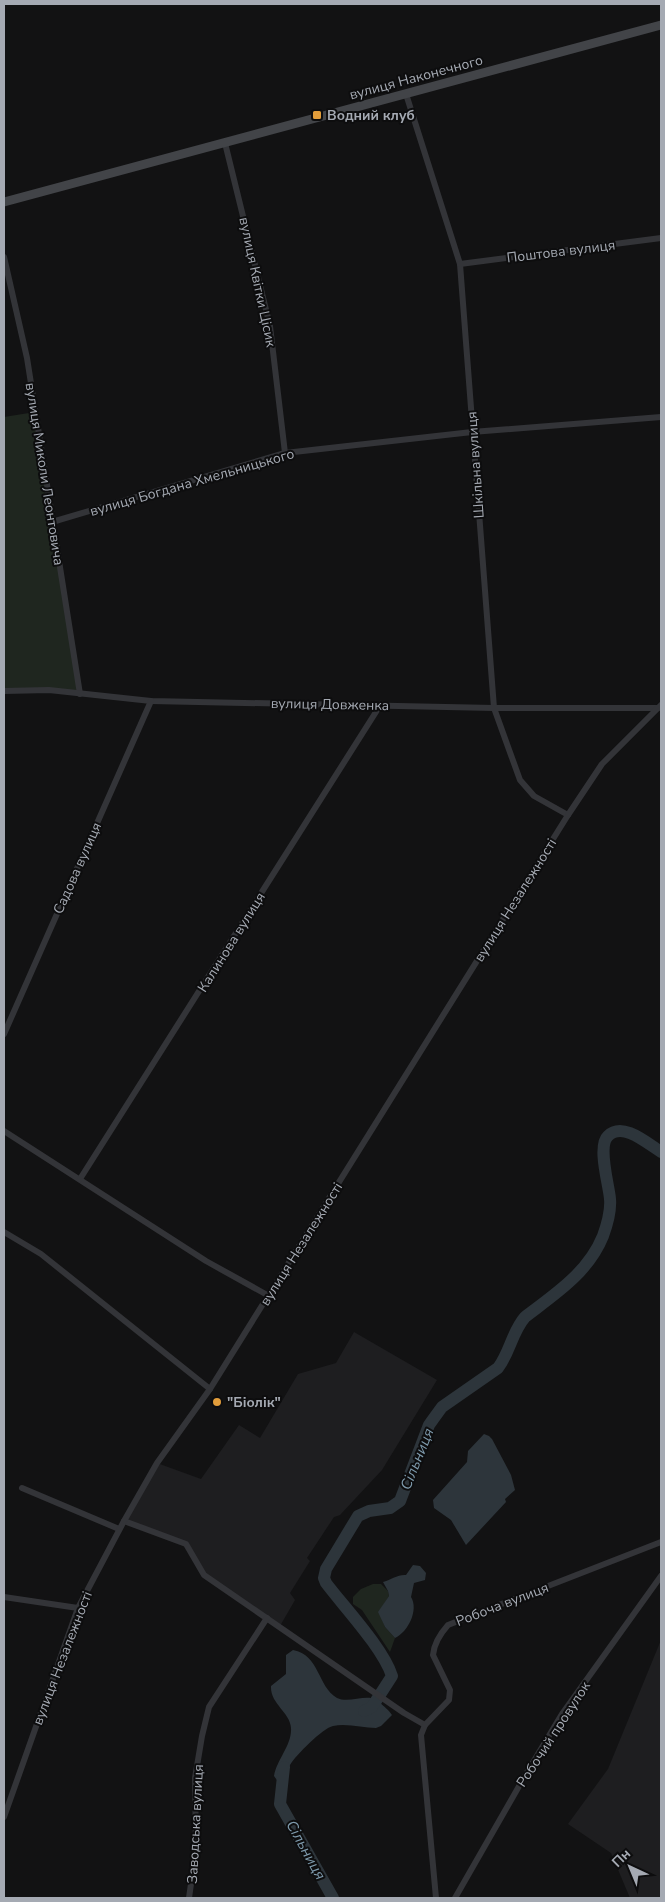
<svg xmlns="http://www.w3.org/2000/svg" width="665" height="1902" viewBox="0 0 665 1902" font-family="'Nunito Sans',sans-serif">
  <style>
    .built { fill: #1e1e20 }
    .green { fill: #1f261f }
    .water { fill: #2d353b }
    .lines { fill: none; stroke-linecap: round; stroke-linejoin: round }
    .river { stroke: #2d353b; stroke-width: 12 }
    .street { stroke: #333438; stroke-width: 6 }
    .secondary { stroke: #424448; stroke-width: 9 }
    .poi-dot { fill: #e29d3b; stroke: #0d0d0e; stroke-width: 2 }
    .labels { text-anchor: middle; stroke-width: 4; stroke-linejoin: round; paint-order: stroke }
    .street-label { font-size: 14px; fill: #a5aab3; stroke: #0d0d0e }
    .poi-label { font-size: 14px; font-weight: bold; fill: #a5aab3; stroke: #0d0d0e; text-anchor: start }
    .water-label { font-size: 15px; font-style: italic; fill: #7e9aac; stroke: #0d0d0e }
  </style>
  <rect width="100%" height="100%" fill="#121213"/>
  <g class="built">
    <path d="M354,1332L437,1380L382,1470L340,1515L334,1517L307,1558L310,1561L290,1593L295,1600L280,1626L204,1575L186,1544L124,1521L157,1463L201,1479L239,1425L260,1438L298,1374L336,1363Z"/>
    <path d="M661,1640V1898H630L611,1853L568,1824L608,1769Z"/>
  </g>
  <g class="green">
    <path d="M35,412L80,694L4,691V417Z"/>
    <path d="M373,1584H381L388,1591L389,1596L379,1612L385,1627L395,1638L390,1652L362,1610L353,1604V1597L361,1589Z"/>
  </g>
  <g class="water">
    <path d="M484,1434L489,1436L492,1439L511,1475L515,1490L505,1499L506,1502L466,1545L451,1520L434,1508L433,1500L467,1462L468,1451Z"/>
    <path d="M413,1565L420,1566L426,1573L425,1580L414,1583L411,1597C419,1610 408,1632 395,1638L385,1627L378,1612L389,1596L388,1591L383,1582C390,1580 399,1574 406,1575Z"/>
    <path d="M293,1650C320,1655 317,1686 337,1698C347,1703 362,1696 371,1698C377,1699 390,1711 392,1715L381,1726L376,1728C363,1728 347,1723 333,1726C323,1728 296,1755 290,1765C287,1771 286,1777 284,1783H279L274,1776C277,1759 292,1745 291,1728C290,1712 270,1704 271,1686L286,1674V1655Z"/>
  </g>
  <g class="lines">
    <g class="river">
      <path d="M364,1711L372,1707L392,1676C383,1648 344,1607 326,1583L324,1578L326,1569L358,1516L369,1511L390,1508L400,1501L429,1425L434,1418L442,1407L498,1368C510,1352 512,1332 525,1317C555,1294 588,1273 603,1236C607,1225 611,1210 610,1199C609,1185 597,1146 608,1136C623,1121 648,1144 661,1152"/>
      <path d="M284,1767L280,1804L333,1898"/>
    </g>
    <g class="street">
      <path d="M406,94L460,264L494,708L520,780L534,796L568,815"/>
      <path d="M225,143L270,326L285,453"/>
      <path d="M4,257L27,358L80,694"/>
      <path d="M460,264L661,238"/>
      <path d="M52,522L285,453L472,432L661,417"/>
      <path d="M4,691L49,690L151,701L494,708H658"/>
      <path d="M4,1034L151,701"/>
      <path d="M4,1131L206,1261L269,1296"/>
      <path d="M80,1179L381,704"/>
      <path d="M4,1232L41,1254L210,1389"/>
      <path d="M22,1488L119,1529"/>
      <path d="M124,1521L186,1544L204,1575L404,1713L425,1725"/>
      <path d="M4,1597L78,1608"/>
      <path d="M4,1817L78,1608L124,1521L157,1463L210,1389L568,815L602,764L661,705"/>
      <path d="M189,1898L196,1848L195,1778L202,1736L209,1707L267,1618"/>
      <path d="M436,1898L421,1735L425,1725L449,1700L450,1690L433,1655C434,1643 440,1634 448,1625L661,1542"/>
      <path d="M455,1898L526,1774L562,1714L661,1576"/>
    </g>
    <path class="secondary" d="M4,202L661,25"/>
  </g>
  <g class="poi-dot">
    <rect x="312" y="110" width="10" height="10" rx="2.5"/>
    <circle cx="217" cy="1402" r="5"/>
  </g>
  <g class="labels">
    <g class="street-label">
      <text transform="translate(416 77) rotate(-15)" y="5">вулиця Наконечного</text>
      <text transform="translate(561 251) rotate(-7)" y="5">Поштова вулиця</text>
      <text transform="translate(258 282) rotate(78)" y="5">вулиця Квітки Цісик</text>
      <text transform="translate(475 465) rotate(-94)" y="5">Шкільна вулиця</text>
      <text transform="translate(45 474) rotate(81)" y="5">вулиця Миколи Леонтовича</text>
      <text transform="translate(192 482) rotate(-16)" y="5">вулиця Богдана Хмельницького</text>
      <text transform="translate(330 704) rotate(1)" y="5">вулиця Довженка</text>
      <text transform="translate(77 868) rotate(-66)" y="5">Садова вулиця</text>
      <text transform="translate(515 900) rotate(-58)" y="5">вулиця Незалежності</text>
      <text transform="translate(231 942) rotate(-58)" y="5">Калинова вулиця</text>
      <text transform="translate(301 1244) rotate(-58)" y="5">вулиця Незалежності</text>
      <text transform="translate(502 1604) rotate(-21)" y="5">Робоча вулиця</text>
      <text transform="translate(62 1658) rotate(-69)" y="5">вулиця Незалежності</text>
      <text transform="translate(553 1734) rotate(-57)" y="5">Робочий провулок</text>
      <text transform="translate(195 1824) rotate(-87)" y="5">Заводська вулиця</text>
    </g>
    <g class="poi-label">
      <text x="327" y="120">Водний клуб</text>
      <text x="227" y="1407">"Біолік"</text>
    </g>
    <g class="water-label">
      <text transform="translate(417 1459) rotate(-68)" y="5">Сільниця</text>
      <text transform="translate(306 1850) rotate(61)" y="5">Сільниця</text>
    </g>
  </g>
  <rect width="665" height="1902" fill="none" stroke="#a5aab3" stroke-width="10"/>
  <g transform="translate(630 1867) rotate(316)" stroke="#0d0d0e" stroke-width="4" paint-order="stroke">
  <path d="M0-4L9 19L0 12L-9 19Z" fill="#a5aab3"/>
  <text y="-8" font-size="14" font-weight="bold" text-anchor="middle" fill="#a5aab3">Пн</text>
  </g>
</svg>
